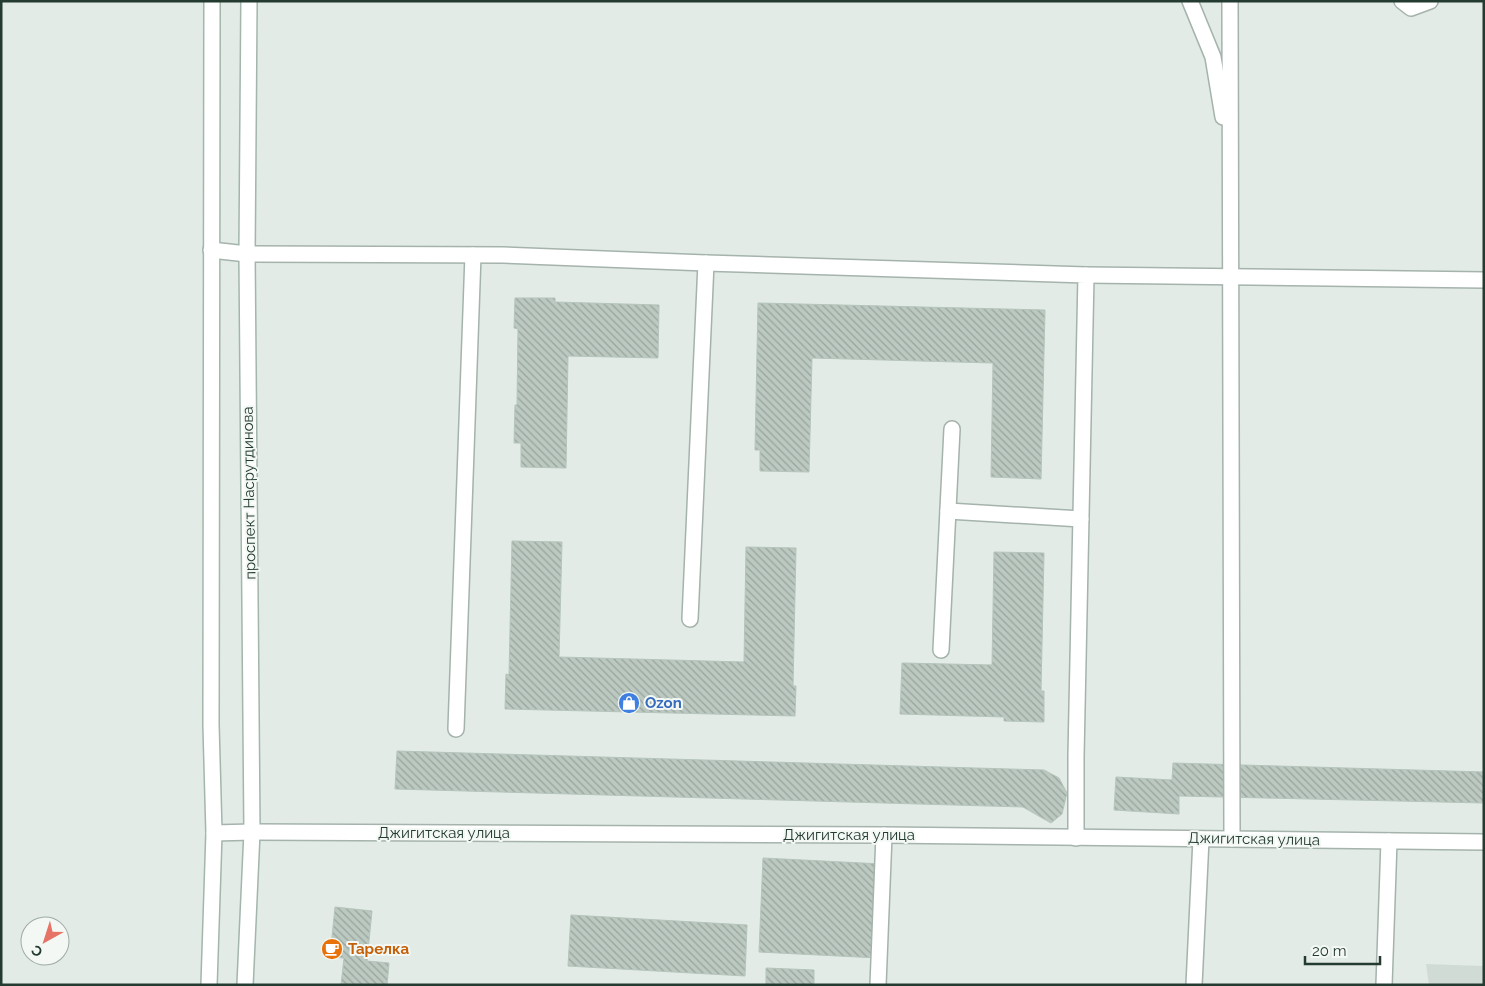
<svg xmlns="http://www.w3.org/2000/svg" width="1485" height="986" viewBox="0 0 1485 986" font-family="Raleway,sans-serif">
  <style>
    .built { fill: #d1dbd5 }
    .building { fill: url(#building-back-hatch); stroke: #b5c4bc }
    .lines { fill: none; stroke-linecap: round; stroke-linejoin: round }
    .service-casing { stroke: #a5b3ac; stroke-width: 18 }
    .tertiary-casing { stroke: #a5b3ac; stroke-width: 18 }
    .secondary-casing { stroke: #a2b6ac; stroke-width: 18 }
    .service { stroke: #fff; stroke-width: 15 }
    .tertiary { stroke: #fff; stroke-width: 15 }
    .secondary { stroke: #fff; stroke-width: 15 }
    .labels { text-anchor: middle; stroke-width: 4; stroke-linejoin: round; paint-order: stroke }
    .street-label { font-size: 15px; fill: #243b31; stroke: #f3f8f4 }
    .shop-label { font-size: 15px; font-weight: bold; fill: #366cbe; stroke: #f3f8f4; text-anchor: start }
    .food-label { font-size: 15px; font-weight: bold; fill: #c56008; stroke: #f3f8f4; text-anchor: start }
  </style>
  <defs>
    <pattern id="building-back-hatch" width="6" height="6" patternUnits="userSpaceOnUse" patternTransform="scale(1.25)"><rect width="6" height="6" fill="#bbc9c1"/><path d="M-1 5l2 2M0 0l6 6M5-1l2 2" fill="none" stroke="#98a49d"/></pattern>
  </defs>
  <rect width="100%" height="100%" fill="#e2ebe6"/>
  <path class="built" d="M1426,964L1484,966V985H1429Z"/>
  <g class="building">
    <path d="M515,298H555V302L659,305L658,358L568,356L566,468L521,467V443H514L515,405H517L518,329L514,328Z"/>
    <path d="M758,303L1045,310L1041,479L991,477L993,363L812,358L809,472L760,471V450H755Z"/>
    <path d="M512,541L562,542L559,657L744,662L746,547L796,548L793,686H796L795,716L505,709L506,674L509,675Z"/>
    <path d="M994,552L1044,553L1041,691H1044V722L1004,721V717L900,714L902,663L992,665Z"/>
    <path d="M397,751L1044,770L1059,778L1067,793L1062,814L1051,823L1023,807L395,789Z"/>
    <path d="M1173,763L1484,772V803L1179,796V814L1114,810L1116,777L1172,780Z"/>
    <path d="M763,858L882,864L878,958L759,952Z"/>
    <path d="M335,907L372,911L367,961L389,963L387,985H341L344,958L330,957Z"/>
    <path d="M571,915L747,925L745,976L568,966Z"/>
    <path d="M766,968L814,970V985H766Z"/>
  </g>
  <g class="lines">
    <g class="service-casing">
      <g id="service">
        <path d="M1190,1L1213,57L1223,117"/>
        <path d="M1230,1L1232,839"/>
        <path d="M1402,1L1411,8L1430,1"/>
        <path d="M211,250L247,254L503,255L706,263L1086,275L1076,756V838"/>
        <path d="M1086,275L1484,280"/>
        <path d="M948,511L1081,519"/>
        <path d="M690,619L706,263"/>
        <path d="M941,650L952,429"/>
        <path d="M456,729L473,255"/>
        <path d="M878,985L884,835"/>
        <path d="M1194,985L1201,839"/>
        <path d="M1384,985L1389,841"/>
      </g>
    </g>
    <g class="tertiary-casing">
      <path id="tertiary" d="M214,833L252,832L884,835L1484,842"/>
    </g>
    <g class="secondary-casing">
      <g id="secondary">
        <path d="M209,985L214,833L211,725L212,1"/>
        <path d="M245,985L252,832L247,254L249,1"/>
      </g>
    </g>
    <use href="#service" class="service"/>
    <use href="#tertiary" class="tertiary"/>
    <use href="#secondary" class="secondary"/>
  </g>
  <defs>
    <g id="shop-disc" transform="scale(1.125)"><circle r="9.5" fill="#3f7fe0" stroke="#f3f8f4"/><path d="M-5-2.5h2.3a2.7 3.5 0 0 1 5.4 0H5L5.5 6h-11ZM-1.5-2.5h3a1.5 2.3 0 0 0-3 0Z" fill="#fff"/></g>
    <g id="cafe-disc" transform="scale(1.125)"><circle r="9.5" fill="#e8710a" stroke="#f3f8f4"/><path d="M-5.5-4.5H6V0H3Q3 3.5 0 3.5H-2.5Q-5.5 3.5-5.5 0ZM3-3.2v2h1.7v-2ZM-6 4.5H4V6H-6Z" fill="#fff"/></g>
  </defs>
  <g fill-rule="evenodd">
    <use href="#shop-disc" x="629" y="703"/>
    <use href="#cafe-disc" x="332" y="949"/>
  </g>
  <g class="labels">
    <g class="street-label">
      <text transform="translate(249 493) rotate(-91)" y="5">проспект Насрутдинова</text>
      <text x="444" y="838">Джигитская улица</text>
      <text x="849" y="840">Джигитская улица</text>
      <text transform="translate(1254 839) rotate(1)" y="5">Джигитская улица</text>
    </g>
    <g class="shop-label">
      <text x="645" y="708">Ozon</text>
    </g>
    <g class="food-label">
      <text x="348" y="954">Тарелка</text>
    </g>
  </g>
  <rect width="1485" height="986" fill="none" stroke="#243b31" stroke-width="5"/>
  <g transform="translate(45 941) rotate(219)"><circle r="24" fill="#f3f8f4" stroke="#a0aca6"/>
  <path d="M0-4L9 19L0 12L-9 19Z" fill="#e67366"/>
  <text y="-8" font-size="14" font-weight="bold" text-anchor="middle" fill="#243b31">С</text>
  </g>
  <path d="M1305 956v8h75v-8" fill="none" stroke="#243b31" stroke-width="2.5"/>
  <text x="1312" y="956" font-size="15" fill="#243b31" stroke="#f3f8f4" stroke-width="4" paint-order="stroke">20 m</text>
</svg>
